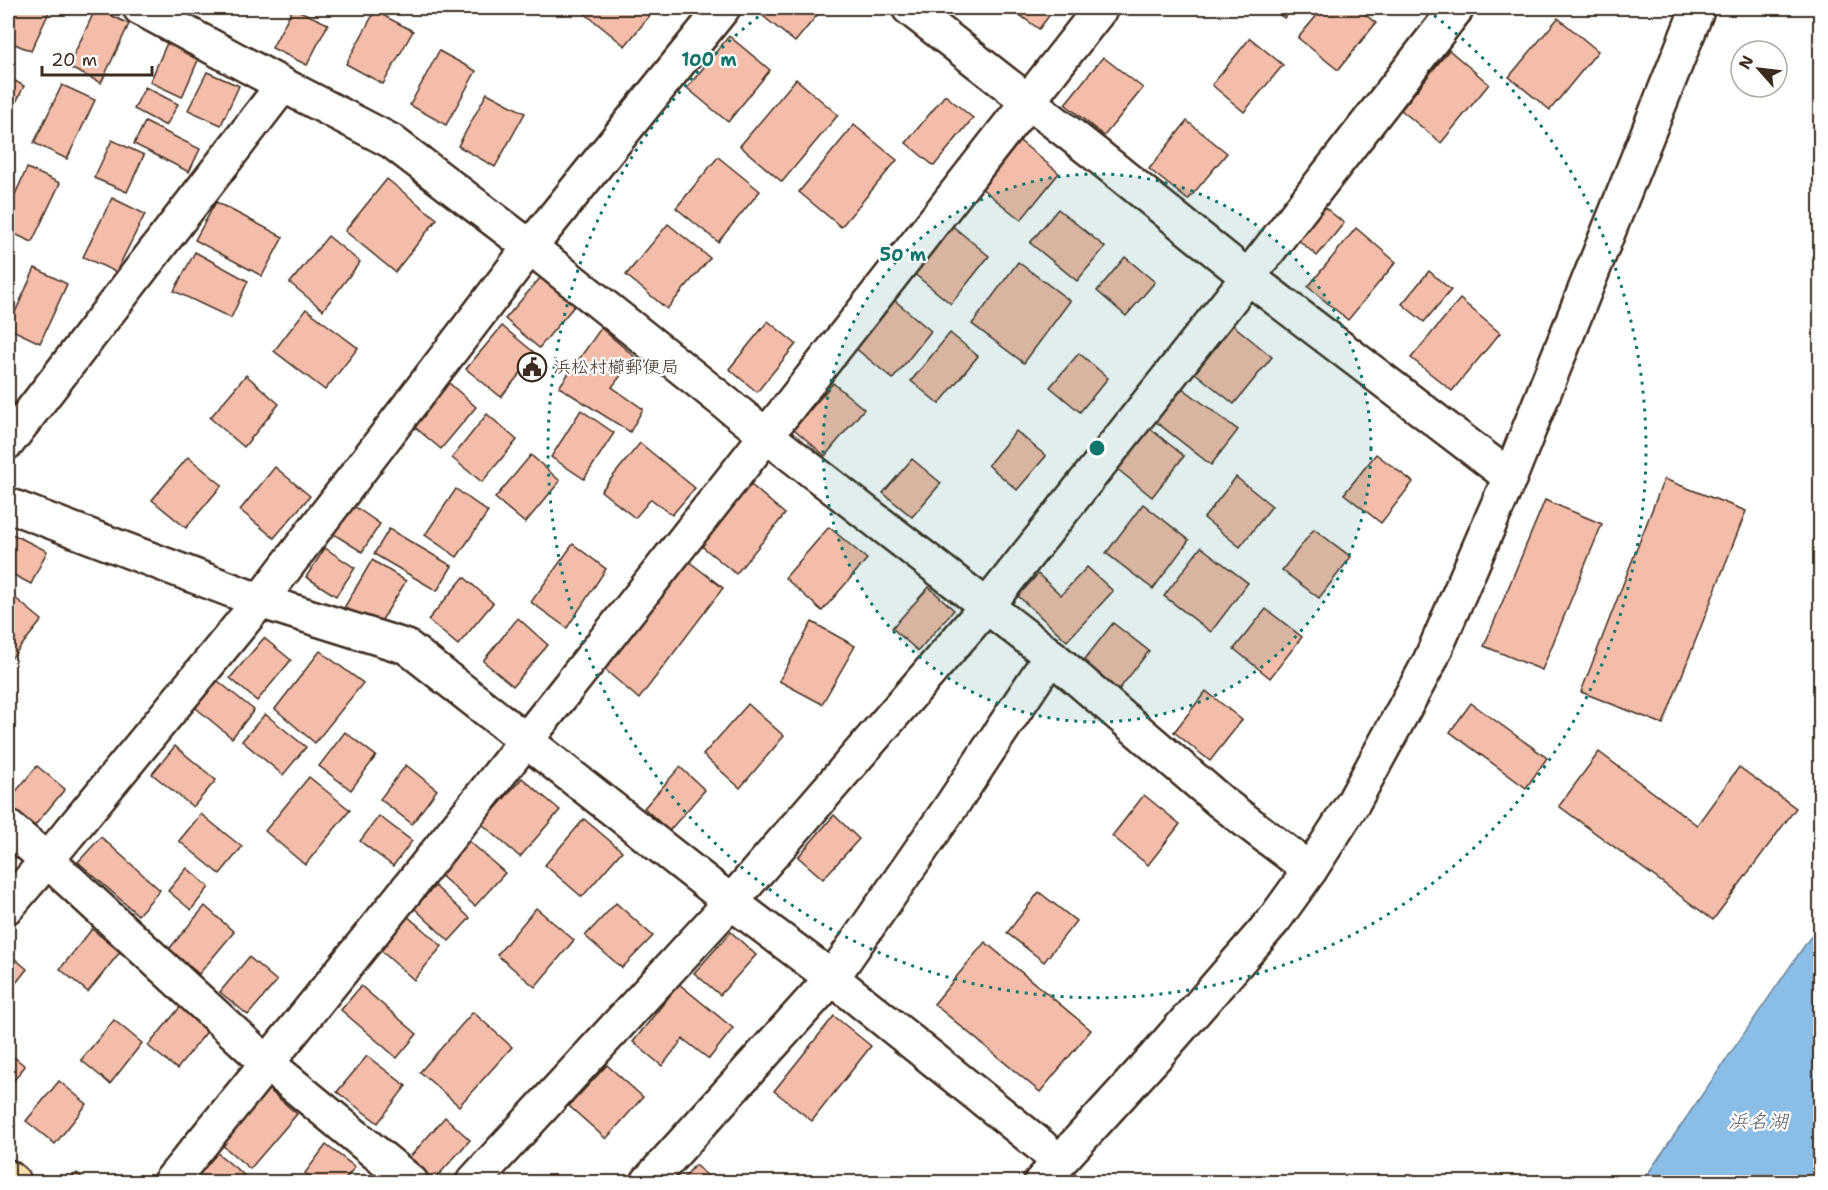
<svg xmlns="http://www.w3.org/2000/svg" width="1828" height="1190" viewBox="0 0 1828 1190" font-family="'Shantell Sans','Klee One',sans-serif">
  <style>
    .water { fill: #8bbee7; stroke: #6b8397; stroke-width: 1.5 }
    .building { fill: #f4bda9; stroke: #3b2a1e; stroke-width: 1.5 }
    .lines { fill: none; stroke-linecap: round; stroke-linejoin: round }
    .minor-casing { stroke: #3b2a1e; stroke-width: 38 }
    .major-casing { stroke: #3b2a1e; stroke-width: 38 }
    .minor { stroke: #fff; stroke-width: 33 }
    .major { stroke: #f8deab; stroke-width: 33 }
    .ring { fill: none; stroke: #0f766e; stroke-width: 3; stroke-dasharray: 3 6 }
    .labels { text-anchor: middle; stroke-width: 4.5; stroke-linejoin: round; paint-order: stroke }
    .poi-label { font-size: 18px; fill: #3b2a1e; stroke: #fff; text-anchor: start }
    .water-label { font-size: 20px; font-style: italic; fill: #575e64; stroke: #fff }
    .centre { fill: #0f766e; stroke: #fff; stroke-width: 3 }
    .ring-label { font-size: 18px; text-anchor: middle; font-weight: bold; fill: #0f766e; stroke: #fff; stroke-width: 4.5; stroke-linejoin: round; paint-order: stroke }
  </style>
  <rect width="100%" height="100%" fill="#fff"/>
  <filter id="ink" filterUnits="userSpaceOnUse"><feTurbulence type="fractalNoise" baseFrequency=".0167" numOctaves="2"/><feDisplacementMap in="SourceGraphic" scale="12" xChannelSelector="R" yChannelSelector="G"/><feConvolveMatrix kernelMatrix="1 2 1 2 8 2 1 2 1" color-interpolation-filters="sRGB"/></filter>
  <g filter="url(#ink)">
    <path class="water" d="M1820,923V1182H1641L1651,1169Z"/>
    <g class="building">
      <path d="M8,8H51L31,51L8,41Z"/>
      <path d="M96,8L129,24L101,83L68,67Z"/>
      <path d="M293,8L328,24L307,65L272,48Z"/>
      <path d="M587,8H656L625,46L583,12Z"/>
      <path d="M753,8H823L795,42Z"/>
      <path d="M1010,8H1055L1039,29Z"/>
      <path d="M1270,8H1293L1284,18Z"/>
      <path d="M1323,8H1357L1376,23L1338,70L1298,38Z"/>
      <path d="M375,11L413,31L383,84L346,64Z"/>
      <path d="M1558,18L1598,51L1550,110L1509,77Z"/>
      <path d="M729,36L770,70L728,122L687,88Z"/>
      <path d="M1250,38L1283,65L1244,112L1212,85Z"/>
      <path d="M167,43L199,58L182,97L150,82Z"/>
      <path d="M1449,50L1489,84L1441,143L1401,110Z"/>
      <path d="M439,51L476,71L446,125L410,105Z"/>
      <path d="M1103,57L1143,88L1104,136L1065,104Z"/>
      <path d="M207,72L239,86L221,125L188,110Z"/>
      <path d="M8,77L24,86L8,119Z"/>
      <path d="M796,79L838,115L782,182L740,146Z"/>
      <path d="M62,85L95,100L67,159L34,143Z"/>
      <path d="M145,87L178,104L166,126L134,109Z"/>
      <path d="M487,93L525,113L495,167L458,146Z"/>
      <path d="M945,95L973,118L934,166L906,143Z"/>
      <path d="M1187,121L1227,153L1188,200L1149,169Z"/>
      <path d="M145,122L200,149L189,172L134,144Z"/>
      <path d="M854,125L897,160L841,227L799,192Z"/>
      <path d="M112,140L144,155L127,192L94,178Z"/>
      <path d="M1020,141L1059,173L1021,220L981,188Z"/>
      <path d="M718,157L760,191L718,242L676,208Z"/>
      <path d="M27,168L60,183L32,242L8,231V210Z"/>
      <path d="M387,179L437,219L395,272L345,231Z"/>
      <path d="M112,198L145,214L116,272L83,257Z"/>
      <path d="M216,202L283,237L262,276L195,240Z"/>
      <path d="M1322,205L1344,223L1317,256L1295,237Z"/>
      <path d="M1058,209L1105,247L1077,281L1030,243Z"/>
      <path d="M668,224L710,258L667,309L626,275Z"/>
      <path d="M950,224L989,256L951,304L912,272Z"/>
      <path d="M1356,228L1396,262L1348,320L1308,287Z"/>
      <path d="M328,236L360,262L323,310L290,283Z"/>
      <path d="M195,252L248,281L231,318L174,291Z"/>
      <path d="M1125,257L1155,282L1126,316L1097,291Z"/>
      <path d="M1018,262L1070,301L1024,363L972,324Z"/>
      <path d="M35,268L67,284L40,343L8,328Z"/>
      <path d="M1429,271L1451,290L1424,322L1402,304Z"/>
      <path d="M541,277L575,305L539,348L505,319Z"/>
      <path d="M893,299L931,331L893,379L854,347Z"/>
      <path d="M1460,299L1500,333L1452,391L1411,358Z"/>
      <path d="M306,309L358,348L325,390L274,351Z"/>
      <path d="M768,321L796,344L757,392L729,369Z"/>
      <path d="M1233,325L1272,357L1234,404L1195,373Z"/>
      <path d="M502,326L536,354L501,397L466,369Z"/>
      <path d="M601,328L635,357L612,387L643,409L630,432L559,387Z"/>
      <path d="M950,333L978,356L939,404L911,381Z"/>
      <path d="M1079,353L1108,378L1080,412L1050,387Z"/>
      <path d="M246,375L279,404L244,447L210,418Z"/>
      <path d="M447,381L476,407L441,449L411,424Z"/>
      <path d="M833,383L864,409L825,456L794,429Z"/>
      <path d="M1181,387L1238,430L1211,465L1155,421Z"/>
      <path d="M581,410L614,433L584,479L551,457Z"/>
      <path d="M487,414L517,440L482,482L452,458Z"/>
      <path d="M1148,427L1184,456L1152,497L1116,468Z"/>
      <path d="M1016,431L1046,456L1017,490L988,465Z"/>
      <path d="M640,443L695,488L672,515L651,499L635,518L601,491Z"/>
      <path d="M1376,454L1413,482L1381,523L1344,494Z"/>
      <path d="M531,455L560,481L525,523L495,498Z"/>
      <path d="M188,457L222,485L186,528L152,500Z"/>
      <path d="M912,459L941,483L912,517L883,493Z"/>
      <path d="M275,467L310,496L274,538L240,510Z"/>
      <path d="M1236,477L1272,506L1240,547L1204,518Z"/>
      <path d="M1664,479L1746,511L1663,724L1581,692Z"/>
      <path d="M749,483L785,514L736,574L699,544Z"/>
      <path d="M456,489L488,512L457,557L425,535Z"/>
      <path d="M1545,500L1602,524L1542,670L1484,646Z"/>
      <path d="M351,504L380,524L362,552L332,533Z"/>
      <path d="M1143,504L1189,540L1153,589L1106,553Z"/>
      <path d="M829,527L867,559L822,611L785,578Z"/>
      <path d="M389,529L452,566L437,591L374,554Z"/>
      <path d="M1314,529L1351,557L1319,598L1282,570Z"/>
      <path d="M8,532L47,551L31,584L8,572Z"/>
      <path d="M573,544L606,569L567,628L531,602Z"/>
      <path d="M1201,547L1248,583L1211,632L1164,596Z"/>
      <path d="M325,548L355,568L336,596L306,577Z"/>
      <path d="M372,560L406,581L377,628L344,608Z"/>
      <path d="M687,560L723,588L639,699L602,667Z"/>
      <path d="M1087,567L1113,591L1067,641L1018,596L1038,574L1061,595Z"/>
      <path d="M464,577L493,603L458,645L428,620Z"/>
      <path d="M929,587L954,610L918,651L892,628Z"/>
      <path d="M14,597L42,620L10,660L8,658V605Z"/>
      <path d="M1266,609L1302,637L1270,678L1234,649Z"/>
      <path d="M518,618L548,645L513,686L483,661Z"/>
      <path d="M812,622L855,646L822,704L779,681Z"/>
      <path d="M1113,623L1149,651L1117,692L1081,664Z"/>
      <path d="M264,638L291,660L257,701L230,678Z"/>
      <path d="M320,651L363,683L315,743L275,709Z"/>
      <path d="M213,677L254,710L232,738L191,704Z"/>
      <path d="M1206,691L1242,720L1210,761L1174,732Z"/>
      <path d="M1471,703L1547,758L1526,788L1450,732Z"/>
      <path d="M748,704L784,736L740,788L703,755Z"/>
      <path d="M265,714L306,747L283,775L242,741Z"/>
      <path d="M345,732L376,756L351,790L319,766Z"/>
      <path d="M175,746L216,780L193,807L152,774Z"/>
      <path d="M1599,752L1697,825L1739,767L1796,808L1713,920L1559,806Z"/>
      <path d="M406,765L437,790L412,824L380,799Z"/>
      <path d="M37,766L65,789L32,829L8,809V801Z"/>
      <path d="M680,767L705,790L669,831L644,808Z"/>
      <path d="M309,777L350,810L305,865L265,831Z"/>
      <path d="M522,778L560,810L520,857L482,824Z"/>
      <path d="M1144,795L1180,824L1148,865L1112,836Z"/>
      <path d="M201,814L242,847L220,874L179,841Z"/>
      <path d="M834,815L859,839L823,879L798,857Z"/>
      <path d="M379,816L412,841L393,866L360,841Z"/>
      <path d="M584,819L622,851L582,897L545,865Z"/>
      <path d="M101,837L160,890L138,915L78,862Z"/>
      <path d="M468,840L505,873L475,906L439,874Z"/>
      <path d="M187,868L209,887L191,910L168,891Z"/>
      <path d="M435,886L470,918L449,941L414,908Z"/>
      <path d="M1039,892L1076,921L1044,962L1007,933Z"/>
      <path d="M616,903L653,936L622,968L585,936Z"/>
      <path d="M205,906L234,932L199,974L169,949Z"/>
      <path d="M536,908L574,940L535,987L497,955Z"/>
      <path d="M406,915L442,946L414,980L378,948Z"/>
      <path d="M92,929L120,952L88,992L60,969Z"/>
      <path d="M731,932L756,955L720,995L694,973Z"/>
      <path d="M985,942L1091,1030L1040,1092L934,1004Z"/>
      <path d="M8,953L27,969L8,993Z"/>
      <path d="M249,957L277,981L248,1015L220,992Z"/>
      <path d="M679,984L733,1028L709,1059L683,1039L662,1066L633,1042Z"/>
      <path d="M361,986L417,1034L397,1058L341,1010Z"/>
      <path d="M181,1006L209,1029L177,1069L148,1046Z"/>
      <path d="M473,1012L512,1047L459,1106L420,1072Z"/>
      <path d="M834,1016L871,1046L812,1121L774,1091Z"/>
      <path d="M114,1020L142,1043L110,1084L81,1060Z"/>
      <path d="M8,1052L25,1066L8,1088Z"/>
      <path d="M367,1056L406,1086L378,1123L337,1092Z"/>
      <path d="M607,1065L643,1097L606,1139L569,1106Z"/>
      <path d="M59,1081L87,1104L55,1144L26,1121Z"/>
      <path d="M268,1089L297,1114L250,1169L221,1144Z"/>
      <path d="M445,1117L470,1140L434,1180L409,1158Z"/>
      <path d="M326,1145L355,1167L343,1182H317L305,1173Z"/>
      <path d="M215,1151L244,1175L237,1182H189Z"/>
      <path d="M695,1165L715,1182H680Z"/>
      <path d="M77,1173L87,1182H68Z"/>
    </g>
    <g class="lines">
      <g class="minor-casing">
        <g id="minor">
          <path d="M140,8L283,85L391,141L530,247L767,436L1051,656L1221,802L1310,870"/>
          <path d="M909,8L1098,156L1248,277L1510,477"/>
          <path d="M8,442L283,85"/>
          <path d="M8,505L260,601L407,647L731,902L832,978L1040,1145L1059,1163"/>
          <path d="M8,827L47,860L268,1064L411,1182"/>
          <path d="M8,906L47,860L260,601L530,247L723,8"/>
          <path d="M170,1182C487,796 793,401 1101,8"/>
          <path d="M473,1182L731,902L987,606L1248,277L1457,8"/>
          <path d="M648,1182L832,978L952,805L1051,656"/>
          <path d="M1041,1182L1155,1057L1274,920L1310,870L1353,803L1430,661L1510,477L1698,8"/>
        </g>
      </g>
      <g class="major-casing">
        <path id="major" d="M8,1177L14,1182"/>
      </g>
      <use href="#minor" class="minor"/>
      <use href="#major" class="major"/>
    </g>
  </g>
  <circle cx="1097" cy="448" r="274" fill="#0f766e" fill-opacity=".12"/>
  <g class="ring">
    <circle cx="1097" cy="448" r="274"/>
    <path d="M1427 10A549 549 0 1 1 767 10"/>
  </g>
  <defs>
    <g id="civic-ring" transform="scale(1.5)"><circle r="9.5" fill="#fff" stroke="#3b2a1e" stroke-width="1.5"/><path d="M-.6-6.5H3V-4.5H.6V-3L4-1V1h2V6H-6V1h2V-1L-.6-3ZM-1.2 2.5V6h2.4V2.5Z" fill="#3b2a1e"/></g>
  </defs>
  <g fill-rule="evenodd">
    <use href="#civic-ring" x="532" y="367"/>
  </g>
  <g class="labels">
    <g class="poi-label">
      <text x="553" y="373">浜松村櫛郵便局</text>
    </g>
    <g class="water-label">
      <text x="1758" y="1128">浜名湖</text>
    </g>
  </g>
  <circle cx="1097" cy="448" r="9" class="centre"/>
  <g class="ring-label">
    <text x="709" y="66">100 m</text>
    <text x="903" y="261">50 m</text>
  </g>
  <rect width="1828" height="1190" fill="none" stroke="#fff" stroke-width="30"/>
  <rect x="15" y="15" width="1798" height="1160" fill="none" stroke="#3b2a1e" stroke-width="2" filter="url(#ink)"/>
  <g transform="translate(1759 69) rotate(298)"><circle r="28" fill="#ffffff" stroke="#b1aaa5" stroke-width="1.5"/>
  <path d="M0-4.5L10 22L0 15L-10 22Z" fill="#3b2a1e"/>
  <text y="-9" font-size="16" font-weight="bold" text-anchor="middle" fill="#3b2a1e">N</text>
  </g>
  <path d="M42 66v9h110v-9" fill="none" stroke="#3b2a1e" stroke-width="3"/>
  <text x="51" y="66" font-size="18" fill="#3b2a1e" stroke="#ffffff" stroke-width="4.5" paint-order="stroke">20 m</text>
</svg>
